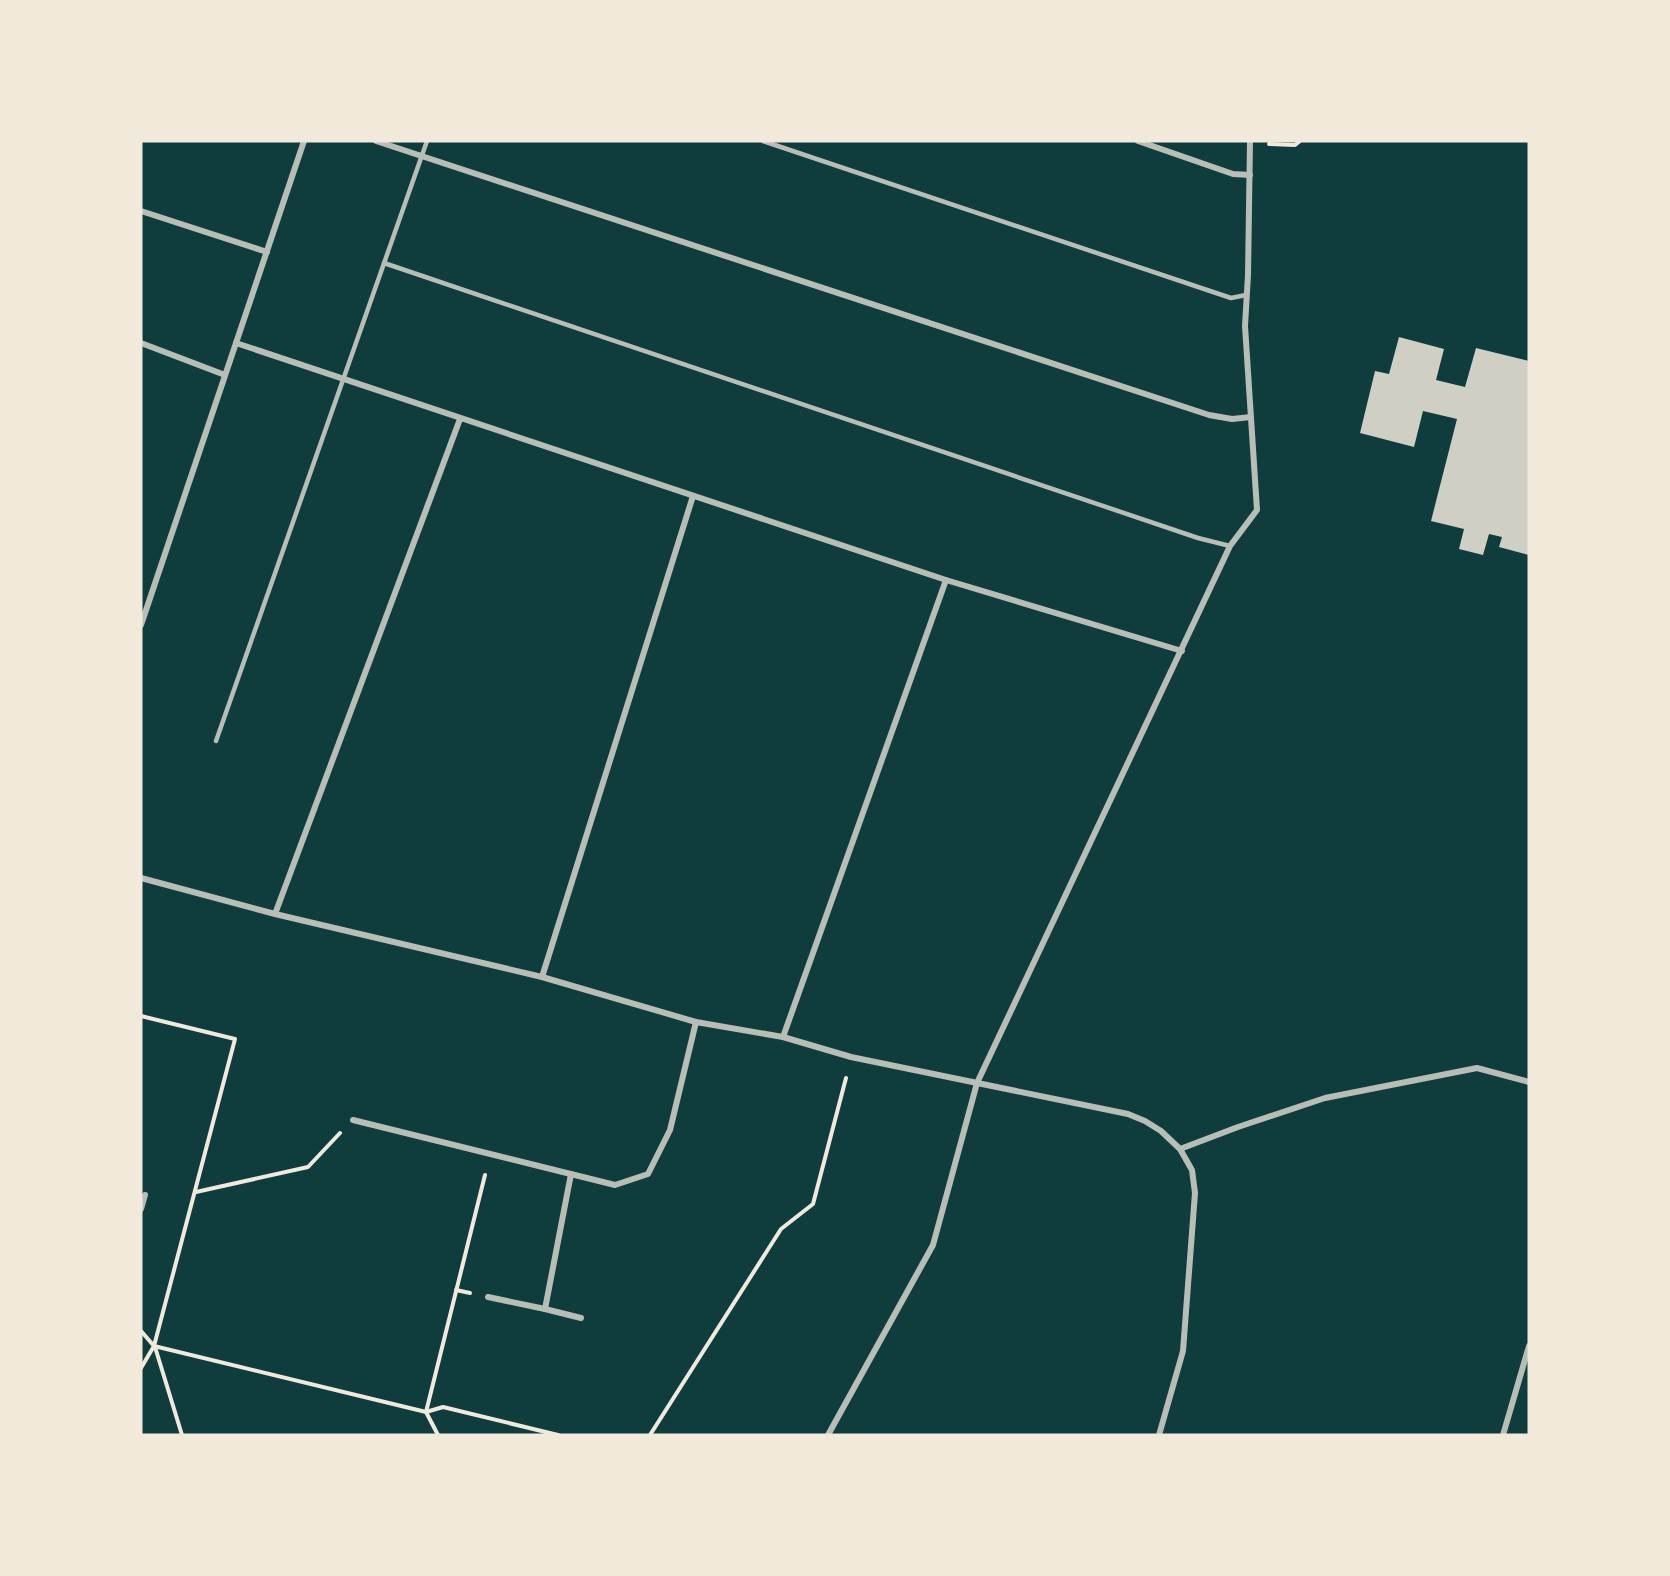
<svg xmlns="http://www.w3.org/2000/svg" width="1670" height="1576" viewBox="0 0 1670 1576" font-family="'IBM Plex Sans',sans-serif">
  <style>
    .building { fill: #cfcfc3 }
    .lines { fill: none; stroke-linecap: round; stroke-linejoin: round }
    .path { stroke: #f1e9da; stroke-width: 4 }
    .service { stroke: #b8beb3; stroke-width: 4.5 }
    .minor { stroke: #b8beb3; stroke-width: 6 }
  </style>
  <rect width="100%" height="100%" fill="#0f3d3e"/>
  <path class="building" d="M1399,337L1444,349L1436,380L1465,387L1476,348L1529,361V555L1499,547L1502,537L1489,534L1483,555L1459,549L1464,529L1431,521L1457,419L1423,411L1414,447L1360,433L1375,371L1389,374Z"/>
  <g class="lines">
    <g class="path">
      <path d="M1269,144L1295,145L1300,141"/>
      <path d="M141,1016L235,1039L154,1346L141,1368"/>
      <path d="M196,1192L308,1167L340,1133"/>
      <path d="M456,1290L470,1293"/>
      <path d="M141,1331L154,1346L426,1412L443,1407L558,1435"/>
      <path d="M155,1347L182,1435"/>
      <path d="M438,1435L426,1412L485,1175"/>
      <path d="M650,1435L781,1229L813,1204L846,1078"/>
    </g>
    <g class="service">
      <path d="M763,141L1231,298L1246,295"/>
      <path d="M384,263L1198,538L1230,546"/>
      <path d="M216,741L427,141"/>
    </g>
    <g class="minor">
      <path d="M376,141L1209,415L1232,419L1251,417"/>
      <path d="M1138,141L1233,174L1250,175"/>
      <path d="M141,211L267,252"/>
      <path d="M141,343L225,375"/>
      <path d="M236,343L946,580L1182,651"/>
      <path d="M141,625L304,141"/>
      <path d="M141,878L275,914L542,977L696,1022L783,1037L851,1057L1128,1114L1145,1121L1161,1131L1180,1149L1192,1170L1195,1193L1183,1351L1159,1435"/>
      <path d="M275,914L460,419"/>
      <path d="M542,977L693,496"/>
      <path d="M783,1037L946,580"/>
      <path d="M353,1120L615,1185L648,1174L670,1130L696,1022"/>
      <path d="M1180,1149L1238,1127L1325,1098L1477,1068L1529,1082"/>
      <path d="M141,1209L145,1195"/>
      <path d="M488,1297L545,1309L571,1174"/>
      <path d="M545,1309L581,1318"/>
      <path d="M828,1435L933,1245L977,1083L1230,546L1257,510L1245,326L1248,275L1250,141"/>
      <path d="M1503,1435L1529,1346"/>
    </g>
  </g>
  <rect width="1670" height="1576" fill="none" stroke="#f1e9da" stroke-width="285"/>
</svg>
